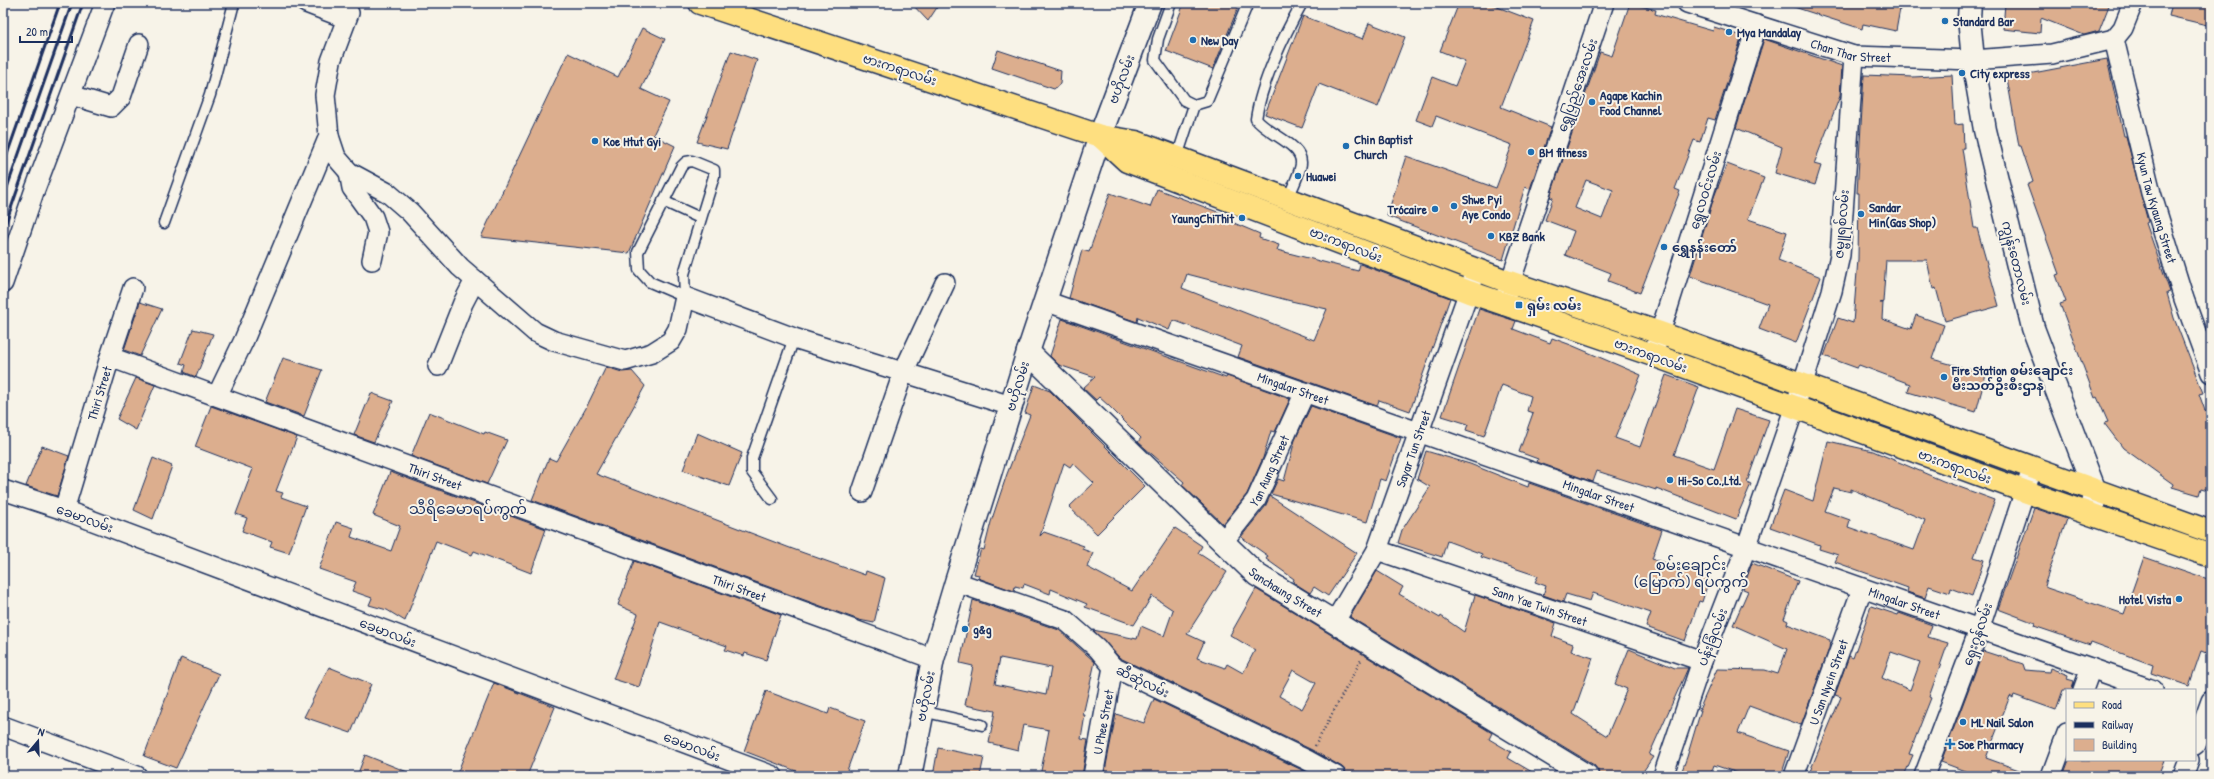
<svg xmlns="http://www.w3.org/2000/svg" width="2214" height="779" viewBox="0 0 2214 779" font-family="'Patrick Hand','Noto Sans Myanmar',sans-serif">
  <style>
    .building { fill: #dcae8e; stroke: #1b2f5e; fill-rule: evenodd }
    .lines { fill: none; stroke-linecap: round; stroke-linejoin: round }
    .lane-casing { stroke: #1b2f5e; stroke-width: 13 }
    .street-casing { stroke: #1b2f5e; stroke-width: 22 }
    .secondary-casing { stroke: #1b2f5e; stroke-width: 25 }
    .primary-casing { stroke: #1b2f5e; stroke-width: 25 }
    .path { stroke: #1b2f5e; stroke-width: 2.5; stroke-dasharray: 1 3; stroke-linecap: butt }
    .lane { stroke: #f7f3e8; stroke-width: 10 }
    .street { stroke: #f7f3e8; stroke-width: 19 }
    .secondary { stroke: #f7f3e8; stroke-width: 22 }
    .primary { stroke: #fedf80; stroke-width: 22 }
    .rail { stroke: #1b2f5e; stroke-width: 3 }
    .poi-dot { fill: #1f6fb2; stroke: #f7f3e8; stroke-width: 1.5 }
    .labels { text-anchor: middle; stroke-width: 4; stroke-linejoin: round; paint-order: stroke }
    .poi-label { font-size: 13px; font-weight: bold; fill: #1b2f5e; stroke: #f7f3e8; text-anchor: start }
    .street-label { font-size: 13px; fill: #1b2f5e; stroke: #f7f3e8 }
    .quarter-label { font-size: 15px; fill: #1b2f5e; stroke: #f7f3e8 }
  </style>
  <rect width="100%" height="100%" fill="#f7f3e8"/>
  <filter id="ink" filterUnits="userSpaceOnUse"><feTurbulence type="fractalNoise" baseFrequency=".025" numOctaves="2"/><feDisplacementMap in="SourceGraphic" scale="8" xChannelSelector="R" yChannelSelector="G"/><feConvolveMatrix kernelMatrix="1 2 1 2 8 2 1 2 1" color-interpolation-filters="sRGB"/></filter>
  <g filter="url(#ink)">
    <g class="building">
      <path d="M911,3H940L928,21Z"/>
      <path d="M1184,3H1240L1213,69L1166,51Z"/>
      <path d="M1459,3H1487L1534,21L1501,107L1551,127L1530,189L1525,187L1503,260L1387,216L1406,156L1496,188L1512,145L1436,116L1432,126L1416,120L1432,77L1455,86L1465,61L1440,51Z"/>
      <path d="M1630,3L1656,10L1655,14L1675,20L1713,31L1714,27L1742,36L1715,120L1708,118L1700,142L1694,140L1675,189L1680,191L1640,293L1608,281L1611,273L1565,255L1574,231L1545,220L1553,198L1550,197L1600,52L1612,56ZM1586,180L1613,190L1602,219L1575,208Z"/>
      <path d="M1792,3H1901L1896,31L1863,24L1862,29L1791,6Z"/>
      <path d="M2005,3H2110L2099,31L2084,35L2041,18L2040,33L2003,29Z"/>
      <path d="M2172,3H2211V26L2169,16Z"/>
      <path d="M1303,16L1363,39L1369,23L1405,37L1378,107L1319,84L1302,128L1265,114Z"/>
      <path d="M642,28L665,39L641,89L669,102L653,135L675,146L629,253L481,237L568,53L618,77Z"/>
      <path d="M1764,39L1842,66L1840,96L1814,164L1821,166L1815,185L1775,173L1782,147L1736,128Z"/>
      <path d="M998,50L1061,71L1060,84L1054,89L992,68Z"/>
      <path d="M731,51L757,60L727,149L697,142Z"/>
      <path d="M2107,59L2124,136H2126L2148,222L2146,223L2170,292L2167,293L2174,318L2203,393L2199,394L2211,427V491L2201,488L2199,495L2172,487L2173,484L2123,448L2104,423L2108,422L2097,397L2095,398L2060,304L2066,302L2056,275L2059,274L2027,185L2033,182L2021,146H2019L2007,78Z"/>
      <path d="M1864,75L1913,77L1952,75L1955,125L1963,124L1964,148H1962L1974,228H1977L1999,306L1945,321L1936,288L1933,289L1927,260H1886L1883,302L1880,303H1883L1882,319L1911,329L1916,315L1944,325L1932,359L1986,374L1976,412L1908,392L1910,384L1859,365L1857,368L1824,356L1838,318L1853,323L1858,259L1859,193H1857Z"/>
      <path d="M1727,164L1764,178L1748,219L1787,232L1778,260L1821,277L1796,343L1759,329L1768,304L1690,276L1714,197Z"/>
      <path d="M1157,189L1223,214L1222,218L1260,234L1259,238L1279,245L1277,250L1358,271L1360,264L1450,298L1410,411L1379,400L1377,406L1238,357L1242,346L1173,320L1169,330L1138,317L1137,322L1069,298L1082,250L1089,252L1110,193L1150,207ZM1187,274L1291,301L1327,309L1314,340L1182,288Z"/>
      <path d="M140,302L162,309L140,356L124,350Z"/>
      <path d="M1479,309L1516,321L1513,329L1550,343L1552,338L1571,345L1641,375L1615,438L1640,447L1666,375L1699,387L1674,455L1714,469L1735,409L1769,420L1747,482L1751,484L1736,519L1656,488V490L1597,471L1593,482L1537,462L1538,459L1519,452L1533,413L1527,411L1531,396L1502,385L1484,436L1466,430L1468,424L1442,416Z"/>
      <path d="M1062,319L1226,378L1227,376L1290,399L1275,432L1271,431L1263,458L1247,494L1223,524L1182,485L1184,482L1138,442L1141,438L1109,406L1099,397L1096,400L1083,388L1095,377L1059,365L1050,356Z"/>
      <path d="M193,329L213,334L196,377L184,372L186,365L180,363Z"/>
      <path d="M283,358L322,370L304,416L265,402Z"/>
      <path d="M606,367L622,372L632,371L645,386L596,474L790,548L865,575L866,571L885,578L874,623L859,620L532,500L549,458L556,461L586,408Z"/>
      <path d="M136,378L155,385L136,430L117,419Z"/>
      <path d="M1034,385L1050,391L1145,486L1097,534L1069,507L1094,483L1073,463L1070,467L1064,463L1040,536L1044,532L1084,546L1082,549L1093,553L1087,567L1132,591L1175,528L1202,546L1198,553L1227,572L1187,634L1204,642L1197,658L1225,668L1227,664L1243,673L1255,650L1230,635L1256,589L1492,733L1489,739L1511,752L1508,758L1539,776H1347L1342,767L1312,750L1120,658L1093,630L1137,639L1141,626L1164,636L1173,610L1152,596L1134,625L1085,607L1087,604L1051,589L1050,594L1024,584L1023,588L1015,586L1014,591L978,578L979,575L974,574L981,549L984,550L991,522L1007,474L1030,415L1025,413ZM1293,670L1316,683L1302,709L1279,696Z"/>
      <path d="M371,393L393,401L374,442L354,435Z"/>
      <path d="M211,406L297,437L276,491L283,493L281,497L306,506L289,553L270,547L272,542L242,531L247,518L236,514L253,469L195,447Z"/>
      <path d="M1311,406L1401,438L1386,481L1380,479L1367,522L1271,494L1278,479L1284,481L1295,440Z"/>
      <path d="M429,412L484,434L485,432L507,440L487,484L411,456Z"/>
      <path d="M697,433L742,453L729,486L683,470Z"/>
      <path d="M1828,441L1873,451L1943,481L1995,500L1974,557L1984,560L1972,596L1951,588L1950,593L1929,586L1925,598L1907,592L1908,588L1835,562L1838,555L1819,549L1820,545L1770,527L1784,490L1813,501ZM1834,488L1851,492V489L1925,520L1914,550L1848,527L1850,520L1825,511Z"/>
      <path d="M42,446L69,456L57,496L26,486Z"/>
      <path d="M1426,451L1470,464L1528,487L1529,483L1662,530L1652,559L1710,576L1702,602L1699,601L1685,641L1646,627L1651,613L1593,593L1590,601L1566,594L1563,602L1543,595L1546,586L1535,582L1538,576L1481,557L1482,554L1447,541L1442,557L1398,543L1402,530L1430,487L1417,479Z"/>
      <path d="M153,458L172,466L153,519L134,510Z"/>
      <path d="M390,472L546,529L531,573L474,551L472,555L436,541L405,621L387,610L369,605L372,598L352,591L356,582L319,569L336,522L354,528L351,537L391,551L400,526L373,515Z"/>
      <path d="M1270,496L1357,553L1328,596L1314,587L1310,593L1296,584L1293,582L1294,579L1266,559L1268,556L1241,537L1265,507Z"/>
      <path d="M2034,508L2067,519L2044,586L2047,588L2124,614L2144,557L2211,580V655L2201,651L2189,686L2151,673L2153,665L2091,642L2090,645L2034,626L2035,623L1998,609Z"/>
      <path d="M634,561L781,615L766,660L745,653L744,656L725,650L727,646L660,622L639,687L613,679L638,614L618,605Z"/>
      <path d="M1752,563L1798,581L1784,619L1788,621L1787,624L1830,640L1829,649L1801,725L1749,706L1738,733L1789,751L1781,776H1747L1714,765L1710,776H1680L1687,757L1701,710H1699L1717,669L1765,670L1778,674L1787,649L1733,625L1748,591L1743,589Z"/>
      <path d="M1377,571L1403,587L1399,594L1440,618L1441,616L1464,632L1475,595L1556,623L1552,636L1573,644L1571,651L1593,658L1573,714L1607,736L1627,689L1615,684L1629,649L1675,668H1688L1649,755L1653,757L1640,776H1599L1598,770L1594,765L1350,617Z"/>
      <path d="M973,600L1059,630L1095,662L1083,715H1085L1081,739L1088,740L1082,776H1040L1049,730L1023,725L1018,750L989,743L995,711L965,705L973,666L960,663ZM1000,658L1051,668L1046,695L995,684Z"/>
      <path d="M1871,606L1898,615L1899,613L1932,625L1928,637L1948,643L1929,697L1931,698L1909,754L1913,755L1904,776H1808L1841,697L1835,695L1849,656L1853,658ZM1891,652L1920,662L1910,690L1882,678Z"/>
      <path d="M1983,651L2023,664L2025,670L2049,672L2050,668L2068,675L2067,679L2074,681L2072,690H2063L2056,710L2014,695L2013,698L2010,696L1986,758L2030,774L2029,776H1978L1941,762Z"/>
      <path d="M181,658L219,674L176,768L144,756Z"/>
      <path d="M329,667L371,684L351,733L304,717Z"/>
      <path d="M494,683L555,707L527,776H456Z"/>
      <path d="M766,691L828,714L830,708L865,721L845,776H809L744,751Z"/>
      <path d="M1154,699L1302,770L1313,776H1104L1116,714L1144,723Z"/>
      <path d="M938,748L984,757L980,776H933Z"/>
      <path d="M365,755L415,775V776H357Z"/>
      <path d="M2069,760H2164L2158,776H2063Z"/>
    </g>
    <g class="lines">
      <g class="lane-casing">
        <g id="lane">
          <path d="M1171,3L1158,39L1155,60L1184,100L1194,105L1207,101L1248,3"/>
          <path d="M1177,157L1194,105"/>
          <path d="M692,161L714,170V176L684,274L685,297L650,282L639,270L638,252L681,167L686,162Z"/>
          <path d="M663,201L700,218"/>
          <path d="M1287,201C1290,192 1301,172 1301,163C1302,144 1267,134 1256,119C1261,83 1284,35 1302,3"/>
          <path d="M164,223L210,95L234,3"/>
          <path d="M772,499L752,472V458L794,338"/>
          <path d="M922,711L982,725"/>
        </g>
      </g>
      <g class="street-casing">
        <g id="street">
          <path d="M306,3L337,15L349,13L331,61L325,95L329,136L336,157L349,172L388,193L410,212L460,267L475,280L463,303L438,366"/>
          <path id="s1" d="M1687,3L1854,56L1973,60L2052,54L2114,39"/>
          <path id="s2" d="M2114,39L2151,193L2184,299L2211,373"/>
          <path d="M2114,39L2123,28L2133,3"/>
          <path d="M71,95L111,107L121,97L139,44"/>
          <path d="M349,172L352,188L373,217L378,232L372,260"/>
          <path d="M475,280L535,332L554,341L625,361L652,353L671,341L678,329L685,297L794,338L1011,406"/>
          <path d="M3,283L34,192L105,3"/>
          <path id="s3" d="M1045,301L2153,690"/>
          <path d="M1503,304L1604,3"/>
          <path d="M1653,355L1757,25"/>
          <path d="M110,357L133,288"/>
          <path d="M217,396L244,340L329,136"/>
          <path d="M3,490L64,510L773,776"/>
          <path d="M862,492L903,373L945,283"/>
          <path id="s4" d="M64,510L110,357L933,659"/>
          <path id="s5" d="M1222,543L1256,500L1305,392"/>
          <path id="s6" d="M1377,550L1702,661"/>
          <path d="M956,582L1065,620L1097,648L1113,667L1307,760L1336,776"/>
          <path id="s7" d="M1335,621L1377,550L1474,277"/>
          <path d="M2083,690L2091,668"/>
          <path d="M3,726L137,776"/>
          <path d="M2195,745L2211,701"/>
          <path id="s8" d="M1093,776L1113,667"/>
          <path d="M1663,776L1702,661L1746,548L1802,386L1832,291L1840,255L1854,56"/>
          <path id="s9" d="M1794,776L1862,589"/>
          <path d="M1924,776L1979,630L2032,469"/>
          <path d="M2051,776L2067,733"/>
          <path d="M2183,776L2189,760"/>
        </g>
      </g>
      <g class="secondary-casing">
        <g id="secondary">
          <path d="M1970,3L1969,18L1973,60L1985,130L2033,328L2095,491L2092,514"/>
          <path id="s10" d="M1028,352L1257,575L1587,776"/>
          <path d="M910,776L933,659L956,582L1028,352L1100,136L1150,3"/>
        </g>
      </g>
      <g class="primary-casing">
        <g id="primary">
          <path d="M700,3L1100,136L1136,142L1509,282L1660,333L2211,532"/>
          <path d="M1100,136L1127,161L1469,292L1653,355L2024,491L2211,556"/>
        </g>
      </g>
      <path class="path" d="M1315,746L1361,660"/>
      <use href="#lane" class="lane"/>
      <use href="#street" class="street"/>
      <use href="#secondary" class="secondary"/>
      <use href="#primary" class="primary"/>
      <g class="rail">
        <path d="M3,166L60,3"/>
        <path d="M3,199L72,3"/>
        <path d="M3,231L83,3"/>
      </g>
    </g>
  </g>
  <g class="poi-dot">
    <circle cx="1945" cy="21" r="4"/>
    <circle cx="1729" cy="32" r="4"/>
    <circle cx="1193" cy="40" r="4"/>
    <circle cx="1962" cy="73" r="4"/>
    <circle cx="1592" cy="102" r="4"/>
    <circle cx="595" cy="141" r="4"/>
    <circle cx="1346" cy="146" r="4"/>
    <circle cx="1531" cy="152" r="4"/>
    <circle cx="1298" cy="176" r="4"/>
    <circle cx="1454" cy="206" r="4"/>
    <circle cx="1435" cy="209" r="4"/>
    <circle cx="1861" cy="214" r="4"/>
    <circle cx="1242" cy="218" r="4"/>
    <circle cx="1491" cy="236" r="4"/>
    <circle cx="1664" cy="247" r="4"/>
    <rect x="1515" y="301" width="8" height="8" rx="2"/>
    <circle cx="1944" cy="377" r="4"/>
    <circle cx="1670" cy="480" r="4"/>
    <circle cx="2179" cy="599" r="4"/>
    <circle cx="965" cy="629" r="4"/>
    <circle cx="1963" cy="722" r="4"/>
    <path d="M1948 738h4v4h4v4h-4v4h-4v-4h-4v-4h4z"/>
  </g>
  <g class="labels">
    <g class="poi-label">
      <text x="1953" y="26">Standard Bar</text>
      <text x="1737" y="37">Mya Mandalay</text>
      <text x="1201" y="45">New Day</text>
      <text x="1970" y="78">City express</text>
      <text x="1600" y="100">Agape Kachin<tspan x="1600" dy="15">Food Channel</tspan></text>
      <text x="1354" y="144">Chin Baptist<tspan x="1354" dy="15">Church</tspan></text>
      <text x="603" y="146">Koe Htut Gyi</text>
      <text x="1539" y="157">BM fitness</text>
      <text x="1306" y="181">Huawei</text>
      <text x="1462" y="204">Shwe Pyi<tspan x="1462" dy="15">Aye Condo</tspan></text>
      <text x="1869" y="212">Sandar<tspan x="1869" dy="15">Min(Gas Shop)</tspan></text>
      <text x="1427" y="214" text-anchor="end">Trócaire</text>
      <text x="1234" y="223" text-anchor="end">YaungChiThit</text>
      <text x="1499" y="241">KBZ Bank</text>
      <text x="1672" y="252">ရွှေနန်းတော်</text>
      <text x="1527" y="310">ရှမ်း လမ်း</text>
      <text x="1952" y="375">Fire Station စမ်းချောင်း<tspan x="1952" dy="15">မီးသတ်ဦးစီးဌာန</tspan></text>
      <text x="1678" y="485">Hi-So Co.,Ltd.</text>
      <text x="2171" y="604" text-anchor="end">Hotel Vista</text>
      <text x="973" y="634">g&amp;g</text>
      <text x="1971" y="727">ML Nail Salon</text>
      <text x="1958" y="749">Soe Pharmacy</text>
    </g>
    <g class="street-label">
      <text dy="5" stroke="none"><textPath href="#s1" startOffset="171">Chan Thar Street</textPath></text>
      <text transform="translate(900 69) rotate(18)" y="5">ဗားကရာလမ်း</text>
      <text transform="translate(1121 79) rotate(-69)" y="5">ဗဟိုလမ်း</text>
      <text transform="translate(1577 85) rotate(-71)" y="5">ရွှေပြည်အေးလမ်း</text>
      <text transform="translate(1705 190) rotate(-73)" y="5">ရွှေလဝင်းလမ်း</text>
      <text dy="5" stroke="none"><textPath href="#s2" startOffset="174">Kyun Taw Kyaung Street</textPath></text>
      <text transform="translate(1841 224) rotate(-85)" y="5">ဇမ္ဗူရစ်လမ်း</text>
      <text transform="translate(1346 244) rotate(21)" y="5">ဗားကရာလမ်း</text>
      <text transform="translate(2017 263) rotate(76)" y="5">ကျွန်းတောလမ်း</text>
      <text transform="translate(1651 355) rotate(20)" y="5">ဗားကရာလမ်း</text>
      <text transform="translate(1017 386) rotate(-73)" y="5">ဗဟိုလမ်း</text>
      <text dy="5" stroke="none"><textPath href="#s3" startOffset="263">Mingalar Street</textPath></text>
      <text dy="5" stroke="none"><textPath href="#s4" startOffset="122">Thiri Street</textPath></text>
      <text dy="5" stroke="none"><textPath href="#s7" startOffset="190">Sayar Tun Street</textPath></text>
      <text transform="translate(1955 466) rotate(20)" y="5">ဗားကရာလမ်း</text>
      <text dy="5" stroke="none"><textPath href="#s5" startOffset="87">Yan Aung Street</textPath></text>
      <text dy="5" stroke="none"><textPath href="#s4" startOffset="506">Thiri Street</textPath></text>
      <text dy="5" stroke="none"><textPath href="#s3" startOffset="587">Mingalar Street</textPath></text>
      <text transform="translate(85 518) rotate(20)" y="5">ခေမာလမ်း</text>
      <text dy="5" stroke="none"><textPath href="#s4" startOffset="830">Thiri Street</textPath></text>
      <text dy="5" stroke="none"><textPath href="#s10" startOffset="353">Sanchaung Street</textPath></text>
      <text dy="5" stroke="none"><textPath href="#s3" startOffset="911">Mingalar Street</textPath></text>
      <text dy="5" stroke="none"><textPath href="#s6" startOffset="172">Sann Yae Twin Street</textPath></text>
      <text transform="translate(388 632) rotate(21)" y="5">ခေမာလမ်း</text>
      <text transform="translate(1977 634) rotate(-71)" y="5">ရှေးဂွန်လမ်း</text>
      <text transform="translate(1712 637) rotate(-69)" y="5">ပန်းခြံလမ်း</text>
      <text transform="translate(1143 681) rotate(26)" y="5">ဆီဆုံလမ်း</text>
      <text dy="5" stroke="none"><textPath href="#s9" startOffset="100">U San Nyein Street</textPath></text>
      <text transform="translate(925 696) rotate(-79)" y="5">ဗဟိုလမ်း</text>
      <text dy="5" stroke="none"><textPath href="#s8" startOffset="55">U Phee Street</textPath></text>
      <text transform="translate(692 746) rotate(21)" y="5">ခေမာလမ်း</text>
    </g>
    <g class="quarter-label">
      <text x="468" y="514">သီရိခေမာရပ်ကွက်</text>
      <text x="1691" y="570">စမ်းချောင်း<tspan x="1691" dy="17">(မြောက်) ရပ်ကွက်</tspan></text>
    </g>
  </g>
  <rect width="2214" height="779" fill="none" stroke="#f7f3e8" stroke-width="16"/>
  <rect x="8" y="8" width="2198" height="763" fill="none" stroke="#1b2f5e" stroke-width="1.5" filter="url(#ink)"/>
  <rect x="2066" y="689" width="130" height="72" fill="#f7f3e8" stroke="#9fa5b1"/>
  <rect x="2074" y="702" width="20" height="6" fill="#fedf80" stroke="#9fa5b1"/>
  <text x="2102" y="709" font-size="12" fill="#1b2f5e">Road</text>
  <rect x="2074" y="722" width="20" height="6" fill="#1b2f5e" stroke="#9fa5b1"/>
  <text x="2102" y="729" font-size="12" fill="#1b2f5e">Railway</text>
  <rect x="2074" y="739" width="20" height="12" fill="#dcae8e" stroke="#9fa5b1"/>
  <text x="2102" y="749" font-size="12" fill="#1b2f5e">Building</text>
  <g transform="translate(38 741) rotate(19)" stroke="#f7f3e8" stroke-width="3" paint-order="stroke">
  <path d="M0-3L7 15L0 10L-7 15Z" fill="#1b2f5e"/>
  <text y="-6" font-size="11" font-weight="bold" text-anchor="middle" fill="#1b2f5e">N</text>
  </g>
  <path d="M20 36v6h52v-6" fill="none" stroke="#1b2f5e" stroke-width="2"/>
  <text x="26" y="36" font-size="12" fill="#1b2f5e" stroke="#f7f3e8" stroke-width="3" paint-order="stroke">20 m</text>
</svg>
